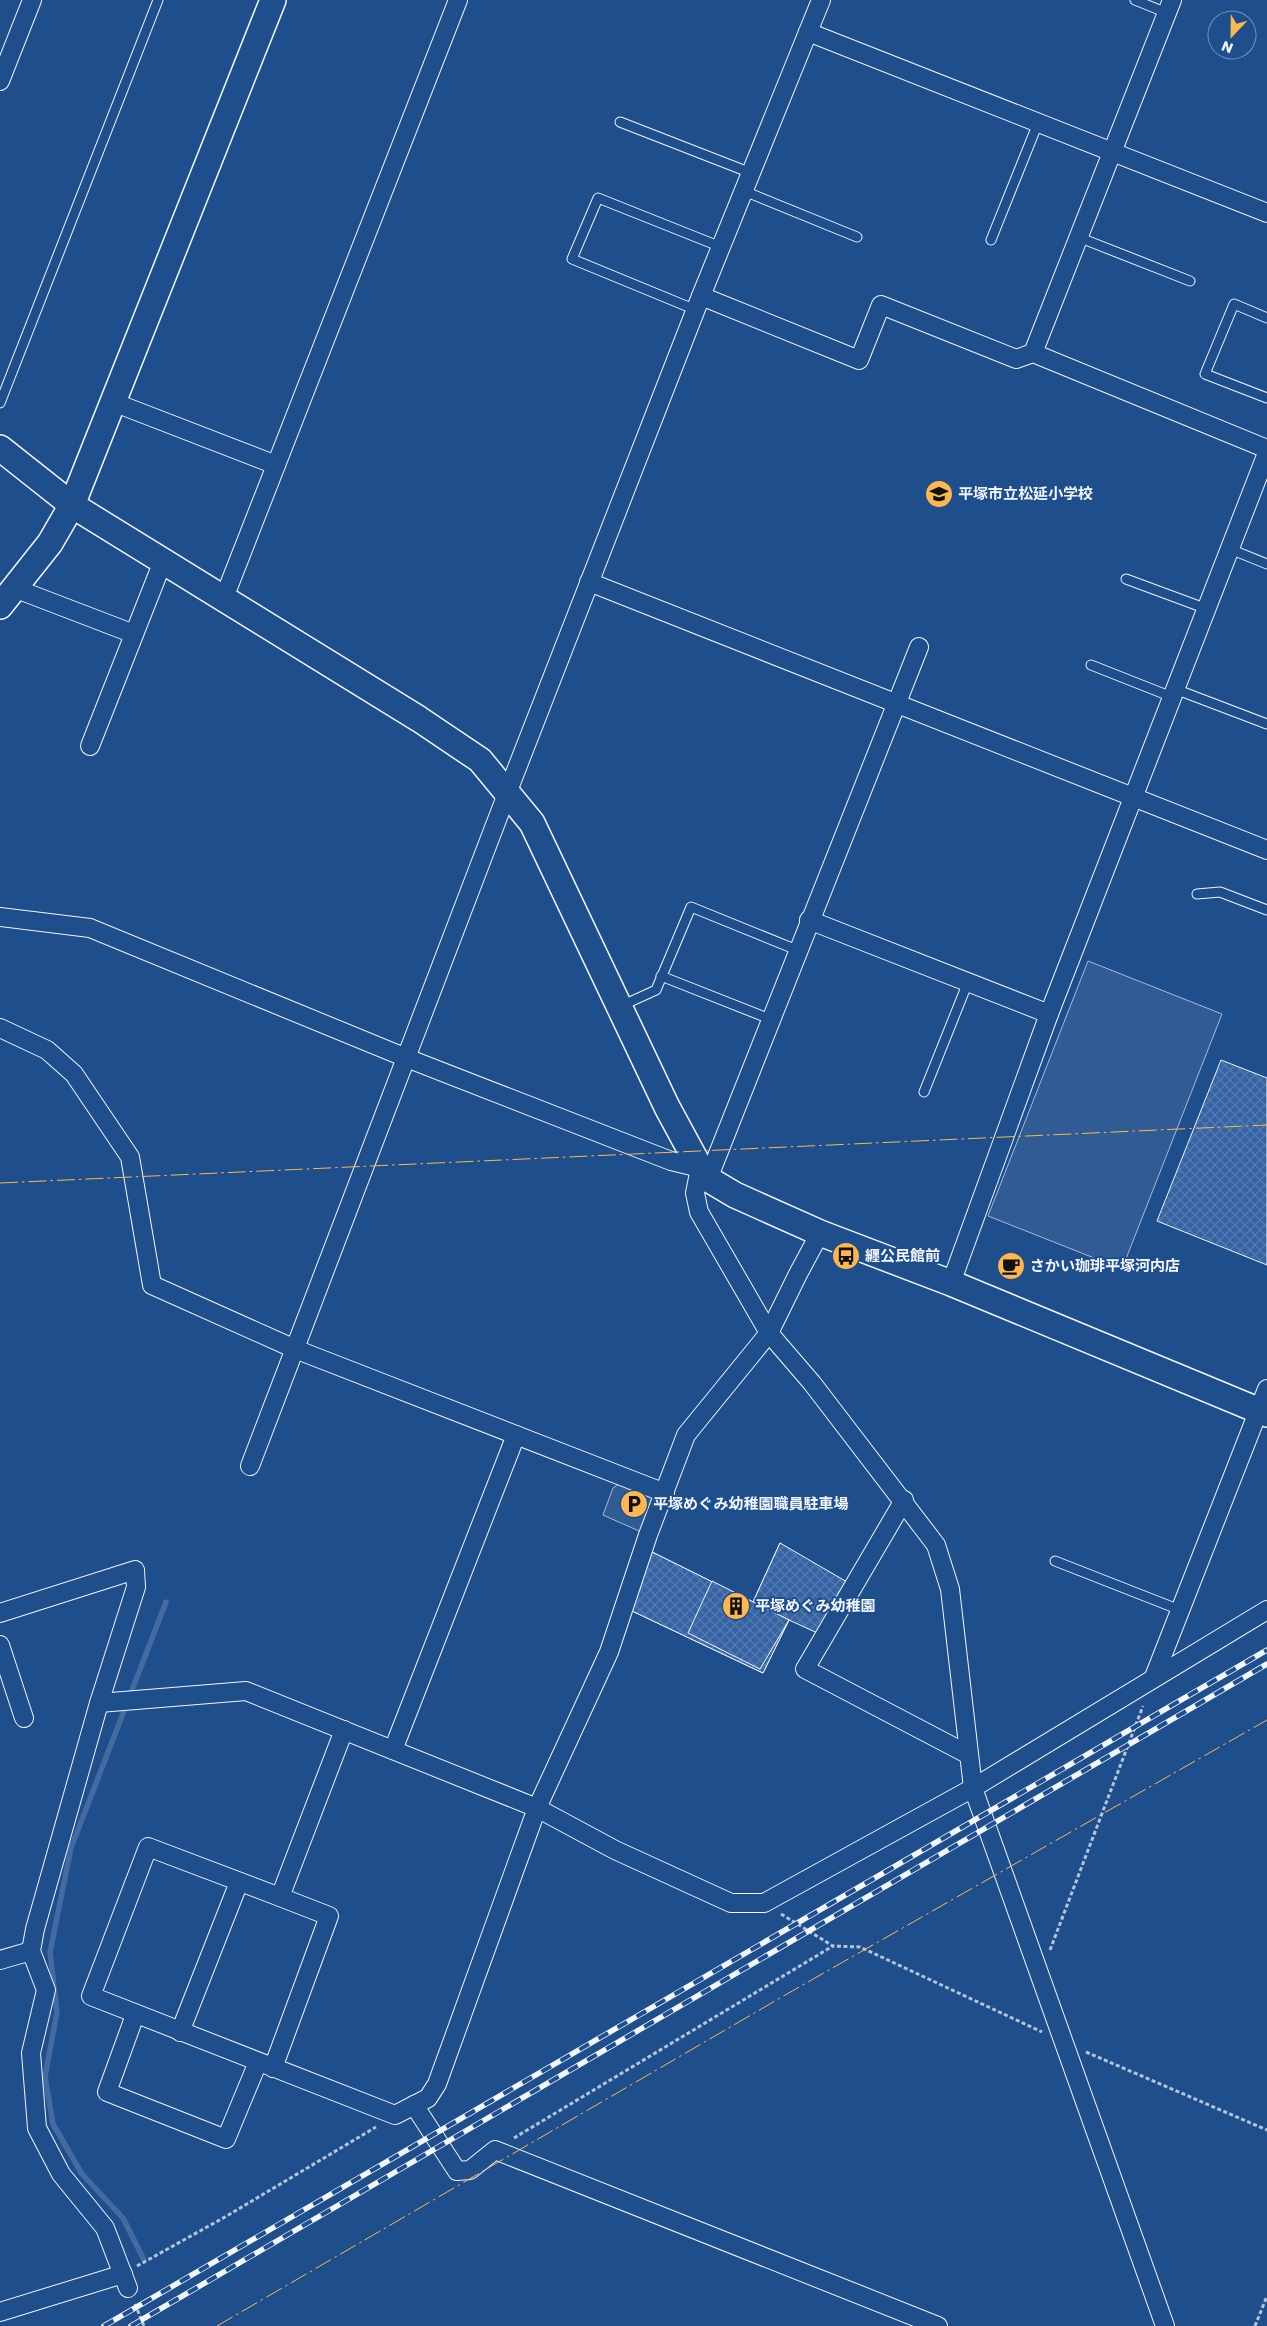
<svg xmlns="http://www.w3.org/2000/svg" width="1267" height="2326" viewBox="0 0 1267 2326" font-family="Poppins,'Noto Sans JP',sans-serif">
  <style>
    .pitch { fill: #305b95; stroke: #a8bbd7 }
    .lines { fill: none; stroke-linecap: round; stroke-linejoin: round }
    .stream { stroke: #446ba0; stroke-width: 5.5 }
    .building { fill: url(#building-cross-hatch); stroke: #f2f6ff }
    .lane-casing { stroke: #f2f6ff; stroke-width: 11 }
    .street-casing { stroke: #f2f6ff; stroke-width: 20 }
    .secondary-casing { stroke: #f2f6ff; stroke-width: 28 }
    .path { stroke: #b3c4dc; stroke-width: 3; stroke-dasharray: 4 2.5; stroke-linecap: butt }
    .lane { stroke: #1f4e8c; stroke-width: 9 }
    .street { stroke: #1f4e8c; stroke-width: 18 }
    .secondary { stroke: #1f4e8c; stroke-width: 25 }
    .rail-casing { stroke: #f2f6ff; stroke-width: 5.5 }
    .rail { stroke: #1f4e8c; stroke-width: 4; stroke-dasharray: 11; stroke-linecap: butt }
    .power { stroke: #ffb74d; stroke-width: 1; stroke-dasharray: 18 4 2.5 4; stroke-linecap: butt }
    .labels { text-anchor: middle; stroke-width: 4; stroke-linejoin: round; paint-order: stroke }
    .poi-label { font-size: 15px; font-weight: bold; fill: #f2f6ff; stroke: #1f4e8c; text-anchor: start }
  </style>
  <defs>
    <pattern id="building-cross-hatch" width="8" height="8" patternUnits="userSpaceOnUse" patternTransform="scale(1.25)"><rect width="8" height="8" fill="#3563a3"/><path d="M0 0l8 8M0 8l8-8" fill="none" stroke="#537ab1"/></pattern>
  </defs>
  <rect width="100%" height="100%" fill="#1f4e8c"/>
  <g class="pitch">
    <path d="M1088,961L1222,1014L1122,1269L988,1216Z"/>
    <path d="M627,1478L665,1493L648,1535L603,1515L613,1488Z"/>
  </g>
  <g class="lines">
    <path class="stream" d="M143,2258L123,2218L82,2174L53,2124L45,2077L57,2012L50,1952L71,1848L166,1602"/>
  </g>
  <g class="building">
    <path d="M1221,1060L1267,1078V1265L1157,1221Z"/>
    <path d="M780,1543L816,1569L789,1620L753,1602Z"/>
    <path d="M780,1543L854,1586L824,1636L789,1620L763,1673L630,1610L648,1550L753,1602Z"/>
    <path d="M648,1550L789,1620L763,1673L630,1610Z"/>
    <path d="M712,1581L789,1620L760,1669L688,1633Z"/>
  </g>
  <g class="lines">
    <g class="lane-casing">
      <g id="lane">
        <path d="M1135,0L1167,13"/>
        <path d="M620,122L751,173"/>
        <path d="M744,191L857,237"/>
        <path d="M1078,237L1190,281"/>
        <path d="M991,240L1038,123"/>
        <path d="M696,310L572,259L598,198L721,247"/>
        <path d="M1267,318L1234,304L1205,374L1267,398"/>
        <path d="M0,403L158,0"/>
        <path d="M1230,549L1267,564"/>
        <path d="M1126,579L1207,609"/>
        <path d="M1091,665L1172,697"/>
        <path d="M1175,689L1267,724"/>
        <path d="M1197,894L1220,892L1267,910"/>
        <path d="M661,976L770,1019"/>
        <path d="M621,1006L656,990L691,907L797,950"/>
        <path d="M924,1092L968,982"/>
        <path d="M1055,1561L1180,1610"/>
      </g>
    </g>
    <g class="street-casing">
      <g id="street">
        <path d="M808,32L1267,213"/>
        <path d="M0,81L32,0"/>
        <path d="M701,296L859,360L881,305L1016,359L1033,353L1267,449"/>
        <path d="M1033,353L1172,0"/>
        <path d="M113,402L276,465"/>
        <path d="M589,582L1267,850"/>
        <path d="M14,588L134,634"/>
        <path d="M224,598L458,0"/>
        <path d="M90,746L163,561"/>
        <path d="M0,917L90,928L404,1057L671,1161L700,1168L695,1193L699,1212L769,1333L812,1383L936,1545L950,1589L973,1788L1165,2326"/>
        <path d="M809,920L1049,1014"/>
        <path d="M0,1028L47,1050L74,1074L130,1157L152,1285L295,1349L665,1493"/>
        <path d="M708,1179L919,647"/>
        <path d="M951,1283L1049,1014L1267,453"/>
        <path d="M250,1466L508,791L701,296L821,0"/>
        <path d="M904,1500L805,1669L969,1755"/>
        <path d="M0,1613L135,1570L136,1587L99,1703L35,1929L31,1951L46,1990L31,2053L37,2128L61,2174L105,2228L128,2288"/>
        <path d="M0,1645L24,1718"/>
        <path d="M1154,1677L1267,1389"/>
        <path d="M99,1703L246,1691L537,1808L615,1850L731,1903H764L973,1788L1267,1610"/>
        <path d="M344,1730L280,1897L148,1847L91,1996L395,2115L428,2098L437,2084L537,1808L609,1652L648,1535L686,1435L769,1333L798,1274L820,1233"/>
        <path d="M393,1750L516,1435"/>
        <path d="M0,1960L31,1951"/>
        <path d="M135,2015L107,2092L226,2139L258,2062"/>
        <path d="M180,2032L239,1882"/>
        <path d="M273,2068L329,1916L280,1897"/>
        <path d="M414,2105L457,2171L470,2170L495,2150L938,2326"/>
        <path d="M0,2312L123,2274"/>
      </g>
    </g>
    <g class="secondary-casing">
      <g id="secondary">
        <path d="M0,448L72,505L419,719L480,760L532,823L667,1107L700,1168L708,1179L735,1195L820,1233L951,1283L1267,1414"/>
        <path d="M0,606L50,543L72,505L273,0"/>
      </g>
    </g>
    <g class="path">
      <path d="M781,1914L833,1946L860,1947L1042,2032"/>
      <path d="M1050,1950L1143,1706"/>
      <path d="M1086,2052L1267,2130"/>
      <path d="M514,2138L833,1946"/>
      <path d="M137,2266L225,2217L376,2127"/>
      <path d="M135,2304L144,2326"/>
      <path d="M1255,2326L1267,2296"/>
    </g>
    <use href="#lane" class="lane"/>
    <use href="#street" class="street"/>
    <use href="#secondary" class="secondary"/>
    <g class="rail-casing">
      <g id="rail">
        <path d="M104,2326L1267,1650"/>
        <path d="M131,2326L1267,1664"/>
      </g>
    </g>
    <use href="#rail" class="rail"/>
    <g class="power">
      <path d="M0,1183L1267,1125"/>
      <path d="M217,2326L787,1994L1267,1720"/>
    </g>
  </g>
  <defs>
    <g id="school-disc" transform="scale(1.4375)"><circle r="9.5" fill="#ffb74d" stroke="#1f4e8c"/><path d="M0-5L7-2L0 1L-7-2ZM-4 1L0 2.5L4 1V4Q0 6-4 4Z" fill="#111"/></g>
    <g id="bus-disc" transform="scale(1.4375)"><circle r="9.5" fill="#ffb74d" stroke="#1f4e8c"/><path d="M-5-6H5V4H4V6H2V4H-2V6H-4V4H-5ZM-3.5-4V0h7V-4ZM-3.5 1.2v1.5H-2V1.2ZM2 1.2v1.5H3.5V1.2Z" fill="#111"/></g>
    <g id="cafe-disc" transform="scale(1.4375)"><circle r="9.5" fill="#ffb74d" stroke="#1f4e8c"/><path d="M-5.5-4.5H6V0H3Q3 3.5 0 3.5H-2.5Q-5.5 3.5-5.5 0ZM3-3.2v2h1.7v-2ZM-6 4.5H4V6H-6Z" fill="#111"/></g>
    <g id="parking-disc" transform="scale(1.4375)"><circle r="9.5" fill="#ffb74d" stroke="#1f4e8c"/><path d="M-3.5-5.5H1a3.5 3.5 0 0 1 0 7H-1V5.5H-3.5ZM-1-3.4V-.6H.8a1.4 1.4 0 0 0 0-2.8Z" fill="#111"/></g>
    <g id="building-disc" transform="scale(1.4375)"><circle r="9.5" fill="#ffb74d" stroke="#1f4e8c"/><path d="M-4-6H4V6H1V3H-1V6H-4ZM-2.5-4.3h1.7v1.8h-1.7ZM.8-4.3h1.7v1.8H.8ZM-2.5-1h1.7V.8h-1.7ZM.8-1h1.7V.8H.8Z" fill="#111"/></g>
  </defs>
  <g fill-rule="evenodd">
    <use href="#school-disc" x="939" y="494"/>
    <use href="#bus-disc" x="846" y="1256"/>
    <use href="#cafe-disc" x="1011" y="1266"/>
    <use href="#parking-disc" x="634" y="1504"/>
    <use href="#building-disc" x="736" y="1606"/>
  </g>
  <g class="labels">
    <g class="poi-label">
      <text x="958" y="499">平塚市立松延小学校</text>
      <text x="865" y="1261">纒公民館前</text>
      <text x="1030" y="1271">さかい珈琲平塚河内店</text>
      <text x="653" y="1509">平塚めぐみ幼稚園職員駐車場</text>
      <text x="755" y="1611">平塚めぐみ幼稚園</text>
    </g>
  </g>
  <g transform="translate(1232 35) rotate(202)"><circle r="24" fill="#1f4e8c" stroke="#7391ba"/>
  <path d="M0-4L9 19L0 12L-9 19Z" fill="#ffb74d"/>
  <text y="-8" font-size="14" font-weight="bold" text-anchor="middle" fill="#f2f6ff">N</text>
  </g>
</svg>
